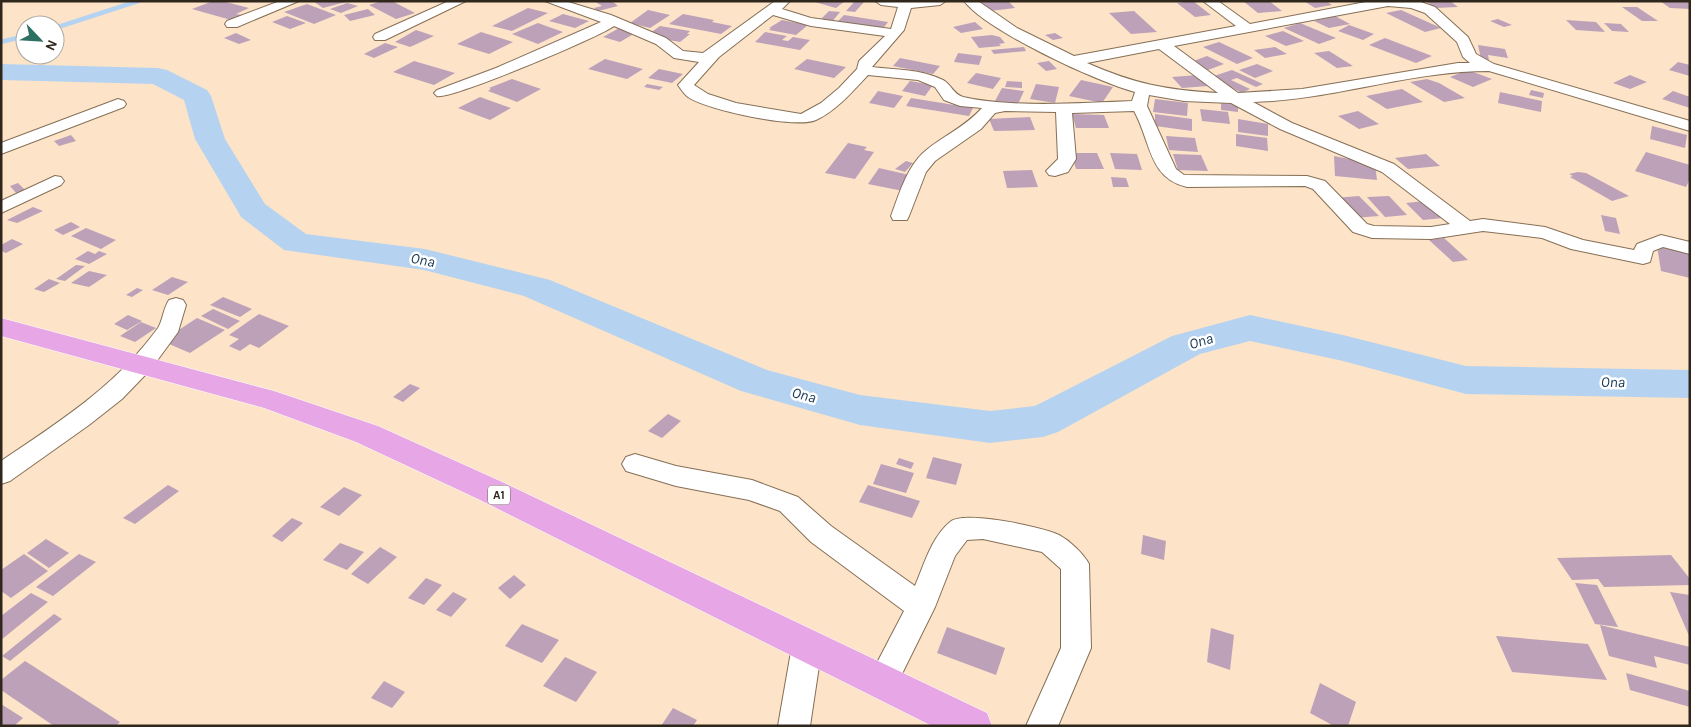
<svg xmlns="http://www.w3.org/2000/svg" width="1691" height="727" viewBox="0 0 1691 727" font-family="Karla,sans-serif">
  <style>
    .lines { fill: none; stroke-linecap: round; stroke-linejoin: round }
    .stream { stroke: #b5d3f0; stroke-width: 4.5 }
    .river { fill: #b5d3f0; fill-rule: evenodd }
    .building { fill: #bca1b9 }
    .street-casing { stroke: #856f56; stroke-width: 2 }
    .highway-casing { stroke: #fff; stroke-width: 1 }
    .street { fill: #fff; fill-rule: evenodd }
    .highway { fill: #e7a7e6; fill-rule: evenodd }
    .labels { text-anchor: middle; stroke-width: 5; stroke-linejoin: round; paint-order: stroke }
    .shield { fill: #fff; stroke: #6e6860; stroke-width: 1 }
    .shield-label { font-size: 12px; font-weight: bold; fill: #30271c }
    .water-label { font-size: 15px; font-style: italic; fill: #173754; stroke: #fff }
  </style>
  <rect width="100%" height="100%" fill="#fde4c8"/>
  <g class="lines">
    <g class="stream">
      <path d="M55,28L138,1"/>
      <path d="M1,42L25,36"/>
    </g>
    <path class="river" d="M1,64L158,68L167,70L207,90L211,96L225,139L265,204L306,234L425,249L550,280L767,370L860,395L990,411L1035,406L1172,336L1250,315L1343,335L1466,366L1690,370V398L1466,394L1343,361L1250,341L1200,354L1058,432L1043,437L990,443L860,425L741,391L524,296L424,270L284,250L241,217L237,210L195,139L184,100L153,84L1,80Z"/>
  </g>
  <g class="building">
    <path d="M213,1H222L249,8L236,14L242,15L231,20L192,9Z"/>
    <path d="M313,1H346V2L323,8Z"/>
    <path d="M382,1H392L415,13L396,19L369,5Z"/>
    <path d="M594,1H612L618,6L598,11L594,8L602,6Z"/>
    <path d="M811,1H845L836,8Z"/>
    <path d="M855,1H865L855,12L846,11Z"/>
    <path d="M981,1H1008L1015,8L990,11Z"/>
    <path d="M1193,1L1211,15L1195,17L1177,3Z"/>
    <path d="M1243,1H1269L1282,11L1258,13Z"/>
    <path d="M1304,1H1326L1332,5L1315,8Z"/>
    <path d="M1426,1H1450L1458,7L1435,8Z"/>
    <path d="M1660,1H1690V9L1670,8Z"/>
    <path d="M347,3L358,6L341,13L330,9Z"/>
    <path d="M307,4L336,15L314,24L284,12Z"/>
    <path d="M1622,7H1637L1658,21H1642Z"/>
    <path d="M528,8L548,13L512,31L492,26Z"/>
    <path d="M368,9L375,15L350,21L344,15Z"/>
    <path d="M648,10L670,15L650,28L630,23Z"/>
    <path d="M1401,10L1441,28L1425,32L1386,13Z"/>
    <path d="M829,11L840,12L831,23L819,21Z"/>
    <path d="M1134,11L1157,32L1131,34L1109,13Z"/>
    <path d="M563,14L589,21L575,28L549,21Z"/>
    <path d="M683,14L714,20L712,22L732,26L721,34L669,24Z"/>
    <path d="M844,15L888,22L881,31L836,23Z"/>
    <path d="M287,16L306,23L290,29L272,22Z"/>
    <path d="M1335,16L1350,24L1329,28L1314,21Z"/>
    <path d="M1498,19L1512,25L1504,27L1490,21Z"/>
    <path d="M782,20L808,25L796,35L769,30L771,28H769Z"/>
    <path d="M1566,20L1596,22L1605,32L1576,30Z"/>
    <path d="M975,22L983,29L961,33L953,27Z"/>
    <path d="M538,23L563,32L538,44L512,34Z"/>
    <path d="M1300,23L1336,38L1319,44L1284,28Z"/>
    <path d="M1604,23L1621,24L1629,32L1612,31Z"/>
    <path d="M1349,25L1374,34L1363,40L1338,31Z"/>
    <path d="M660,26L690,31L687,34H690L680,42L646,36Z"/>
    <path d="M621,27L637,32L620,42L603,37Z"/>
    <path d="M416,30L434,36L410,47L395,42Z"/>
    <path d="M1283,31L1304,41L1286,46L1265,36Z"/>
    <path d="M481,32L513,42L489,54L457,44Z"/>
    <path d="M765,32L787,36L782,40L788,41L793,37L810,40L800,50L755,42Z"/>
    <path d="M236,33L251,40L239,44L224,38Z"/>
    <path d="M1055,33L1063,38L1053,40L1045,35Z"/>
    <path d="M992,35L1000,37L1005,43L999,44L1001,46L979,48L971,37Z"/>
    <path d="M1385,38L1432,56L1416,63L1369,45Z"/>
    <path d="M1219,42L1253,58L1237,64L1203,47Z"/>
    <path d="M385,43L398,47L374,58L364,54Z"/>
    <path d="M1478,45L1505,49L1508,58L1488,55L1489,60L1481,59Z"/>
    <path d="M1024,47L1026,51L994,54L991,50Z"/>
    <path d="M1275,47L1287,54L1265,58L1254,50Z"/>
    <path d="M1329,51L1353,66L1337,68L1314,53Z"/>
    <path d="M958,53L982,56L979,65L954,62Z"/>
    <path d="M1207,56L1224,64L1208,70L1191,62Z"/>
    <path d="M900,58L940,66L933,74L893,66Z"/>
    <path d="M605,59L643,69L627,79L588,69Z"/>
    <path d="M807,59L846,67L834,78L794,69Z"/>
    <path d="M414,61L455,73L434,85L393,72Z"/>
    <path d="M1049,61L1057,69L1046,71L1037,63Z"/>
    <path d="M1678,62L1690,65V76L1669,70Z"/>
    <path d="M1257,64L1273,71L1255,78L1239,70Z"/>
    <path d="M659,69L683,74L672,83L648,78Z"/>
    <path d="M1232,70L1263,84L1256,87L1237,78L1231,80L1250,89L1242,93L1211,77Z"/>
    <path d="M1468,70L1492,79L1473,87L1450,77Z"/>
    <path d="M976,73L1001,78L993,89L967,83Z"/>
    <path d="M1198,75L1211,83L1205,84L1208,86L1182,88L1172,77Z"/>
    <path d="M1630,75L1647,82L1630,89L1613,83Z"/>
    <path d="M512,79L541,89L517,102L488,91L491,89L489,88Z"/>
    <path d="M1427,79L1439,83L1465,98L1444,102L1410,82Z"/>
    <path d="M1081,80L1113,87L1102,103L1069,96Z"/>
    <path d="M910,81L933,85L925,96L902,91Z"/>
    <path d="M1007,81L1022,82V88L1005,87Z"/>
    <path d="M647,84L663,87L659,90L644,87Z"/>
    <path d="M1036,84L1059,87L1055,103L1030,99Z"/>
    <path d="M1002,88L1024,91L1018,104L995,101Z"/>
    <path d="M1402,89L1423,102L1387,109L1366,96Z"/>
    <path d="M1531,90L1544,93L1543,98L1529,95Z"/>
    <path d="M878,91L903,96L894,108L869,103Z"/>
    <path d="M1673,91L1690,97V108L1662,99Z"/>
    <path d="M1500,92L1542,101L1541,112L1498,103Z"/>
    <path d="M480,97L511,108L490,120L458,108Z"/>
    <path d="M911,98L973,108L969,116L906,106Z"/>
    <path d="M1155,99L1188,103L1187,116L1153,112Z"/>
    <path d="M1221,103L1238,105V112L1221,110Z"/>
    <path d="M1200,109L1228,112L1230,124L1202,121Z"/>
    <path d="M1358,111L1379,124L1359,129L1338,116Z"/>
    <path d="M1072,114L1104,115L1109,128H1076Z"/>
    <path d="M1155,114L1192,119V131L1155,126Z"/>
    <path d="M1030,117L1035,130L994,131L989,119Z"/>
    <path d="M1238,119L1268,124V136L1238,132Z"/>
    <path d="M1652,126L1687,135L1685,148L1650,139Z"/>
    <path d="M1236,134L1267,138L1268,151L1236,146Z"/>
    <path d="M71,135L76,141L59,146L54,141Z"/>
    <path d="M1166,136L1195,138L1198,152L1169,150Z"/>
    <path d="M848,143L867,147L864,150L874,152L855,179L825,173Z"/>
    <path d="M1646,152L1690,165V179L1686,187L1635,171Z"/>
    <path d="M1071,153H1097L1104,169H1076Z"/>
    <path d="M1110,153L1137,154L1142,170L1115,169Z"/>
    <path d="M1173,154L1201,155L1208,171L1178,170Z"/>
    <path d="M1426,154L1440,166L1408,169L1395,158Z"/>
    <path d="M1334,156L1375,164L1377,180L1335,176Z"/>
    <path d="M906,161L913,163L905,172L895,169Z"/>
    <path d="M879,168L914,176L903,191L868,184Z"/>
    <path d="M1032,170L1038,187L1007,188L1003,171Z"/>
    <path d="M1578,172L1586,173L1629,196L1612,201L1570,177L1573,176L1569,174Z"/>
    <path d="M1111,177L1126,178L1129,187H1113Z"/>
    <path d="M18,183L25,190L16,193L10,186Z"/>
    <path d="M1359,196L1379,216L1354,218L1334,198Z"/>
    <path d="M1389,196L1407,215L1385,217L1367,197Z"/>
    <path d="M1425,201L1443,218L1423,220L1406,203Z"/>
    <path d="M33,207L43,211L17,223L7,220Z"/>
    <path d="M1601,215L1616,218L1620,234L1605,231Z"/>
    <path d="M71,222L80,227L63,235L54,230Z"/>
    <path d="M86,228L116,240L101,249L71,236Z"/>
    <path d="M1444,238L1468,260L1453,262L1429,240Z"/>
    <path d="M12,239L23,244L6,253L1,251V245Z"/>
    <path d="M1657,246L1690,254V278L1661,271Z"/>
    <path d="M88,251L95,254L99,251L107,254L89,264L75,259Z"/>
    <path d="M76,265L85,266L65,281L56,279Z"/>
    <path d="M89,271L107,275L89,287L71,283Z"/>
    <path d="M172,277L188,282L168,295L152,290Z"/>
    <path d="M49,279L60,283L44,292L34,289Z"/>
    <path d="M137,288L143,290L132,297L126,295Z"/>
    <path d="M223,297L252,309L240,317L210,305Z"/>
    <path d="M213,309L240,321L228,329L201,316Z"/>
    <path d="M259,314L289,326L259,348L250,344L240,351L229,346L239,339L229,335Z"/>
    <path d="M128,315L142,321L127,330L114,324Z"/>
    <path d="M197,318L225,330L190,353L162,341Z"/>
    <path d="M141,322L156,328L135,342L120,336Z"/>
    <path d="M410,384L420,388L403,402L393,397Z"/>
    <path d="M668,414L681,421L662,438L648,431Z"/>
    <path d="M933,457L962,464L956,485L926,478Z"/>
    <path d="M899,458L914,463L911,469L896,464Z"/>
    <path d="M881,464L914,473L906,493L873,484Z"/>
    <path d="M168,485L179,491L135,524L123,518Z"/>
    <path d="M868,485L920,501L912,518L859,502Z"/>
    <path d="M344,487L362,495L339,516L320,507Z"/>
    <path d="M292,518L303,523L282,542L272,536Z"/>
    <path d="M1143,535L1166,541L1164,560L1141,554Z"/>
    <path d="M46,539L69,553L49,568L27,553Z"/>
    <path d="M340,543L364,552L347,570L323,560Z"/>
    <path d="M380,547L397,557L368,584L351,574Z"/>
    <path d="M24,554L48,571L11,598L1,591V570Z"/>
    <path d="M79,554L96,562L53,596L36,587Z"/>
    <path d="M1671,555L1690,579V585L1604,587L1598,579L1572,580L1557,558Z"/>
    <path d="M514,575L526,585L510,599L498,588Z"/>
    <path d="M426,578L442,585L424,605L408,598Z"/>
    <path d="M1575,583L1597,585L1618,627L1595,624Z"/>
    <path d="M453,592L467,599L451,617L436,610Z"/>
    <path d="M1670,592L1690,595V638Z"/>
    <path d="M31,593L48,602L1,640V616Z"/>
    <path d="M54,614L62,619L10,661L2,656Z"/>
    <path d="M522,624L559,640L542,663L505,646Z"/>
    <path d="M1600,625L1690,647V665L1654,656L1657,668L1609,656Z"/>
    <path d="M947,627L1005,648L996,675L937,653Z"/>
    <path d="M1211,628L1234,635L1230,670L1207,662Z"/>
    <path d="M1496,636L1588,644L1607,680L1512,672Z"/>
    <path d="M565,657L597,672L576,702L543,686Z"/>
    <path d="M25,661L120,722L116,726H54L1,690V680Z"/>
    <path d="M1626,673L1690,691V707L1630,690Z"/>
    <path d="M384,681L405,692L392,708L371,698Z"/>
    <path d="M1320,683L1356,702L1348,726H1334L1310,713Z"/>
    <path d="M1,704L23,718L14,726H1Z"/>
    <path d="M673,708L697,720L693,726H661Z"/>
  </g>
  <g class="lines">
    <g class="street-casing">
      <g id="street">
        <path d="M280,1H299L237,27H227L225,24L227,21Z"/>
        <path d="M449,1H466L385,40H375L373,37L375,34Z"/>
        <path d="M545,1H565L611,15L666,38L683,51L703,53L775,1H790L782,9L811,18L891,29L898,7L881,5L875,1H946L940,5L911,8L904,30L872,67C896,70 921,69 943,80C951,84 953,94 963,97C1011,108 1082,103 1132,101L1135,92C1097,82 987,31 964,1H978L1017,28L1074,56L1236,26L1203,1H1218L1250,24L1371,1H1418L1435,7L1468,37L1476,54L1494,64L1690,121V131L1489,71C1410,71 1333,100 1253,102L1292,123L1394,164L1470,221L1483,219L1545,227L1583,240L1634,250L1637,244L1661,235L1690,242V254L1663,247L1653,251L1650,262L1643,264L1571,249L1542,238L1483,231L1431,239L1372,238L1353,232L1313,189L1305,186L1187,187C1148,178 1151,141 1134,111L1072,113L1076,159L1068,172L1055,176L1049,175L1046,171L1058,159L1056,112L1005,111L995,113L981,129L935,161L926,172L909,216L907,220H893L891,216C899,195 906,169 923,153C942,136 963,129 982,108L960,106L944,100L935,87L918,80L868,75C853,91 836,111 816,120C795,129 707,110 688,97C684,94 681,89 678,85L699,62L674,58L656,44L614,26C600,37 450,100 437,96L434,93L437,90L496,68L601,22ZM1388,6L1411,8L1425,13L1457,42L1463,57L1470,63H1458L1302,89L1238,93L1174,46ZM773,15L811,26L885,36L859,61L857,69L839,88L821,103L801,114L736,103L708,94L694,85L719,57ZM1159,49L1218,93C1166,90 1135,84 1087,63ZM1149,95L1184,101L1231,103L1280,129L1382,172L1450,224L1431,227L1374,226L1367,224L1325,181L1307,176L1184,175L1176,169L1147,106Z"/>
        <path d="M118,99L124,101L126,104L124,107L1,154V143Z"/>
        <path d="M55,176L61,177L64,181L61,185L1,213V201Z"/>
        <path d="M176,298L183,300L186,305L178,332L151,369L122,399L89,425L10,481L1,484V461C59,422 116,386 158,328C163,320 163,309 169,300Z"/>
        <path d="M635,454L676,466L752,480L798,497L831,526L915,586C924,565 931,538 950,522C963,510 1043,527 1059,535C1070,541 1083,553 1089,564L1091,648L1058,726H1026L1061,648V569L1042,552L983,539L967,540L955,556L935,607L893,692L882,696L871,692L867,682L904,611L811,542L780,511L749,500L676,486L626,471L622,464L626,457Z"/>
        <path d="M807,633L818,636L822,646L810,726H778L792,646L796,636Z"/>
      </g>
    </g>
    <g class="highway-casing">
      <path id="highway" d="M1,318L274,391L378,426L500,481L987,713L992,726H932L478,499L356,442L264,408L1,336Z"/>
    </g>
    <use href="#street" class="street"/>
    <use href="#highway" class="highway"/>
  </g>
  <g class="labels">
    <rect class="shield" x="488" y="485.5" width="22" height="19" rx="4"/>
    <g class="shield-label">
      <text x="499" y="499">A1</text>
    </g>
    <g class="water-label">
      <text transform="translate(423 260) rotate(11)" y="5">Ona</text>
      <text transform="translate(1201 341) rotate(-16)" y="5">Ona</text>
      <text transform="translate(1613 382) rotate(1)" y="5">Ona</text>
      <text transform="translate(804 395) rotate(15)" y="5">Ona</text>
    </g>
  </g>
  <rect width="1691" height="727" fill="none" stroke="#30271c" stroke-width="5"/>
  <g transform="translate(40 40) rotate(115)"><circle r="24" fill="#ffffff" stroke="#aca9a4"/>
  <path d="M0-4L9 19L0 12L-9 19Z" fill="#2c7064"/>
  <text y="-8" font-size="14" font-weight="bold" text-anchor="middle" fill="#30271c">N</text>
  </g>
</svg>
